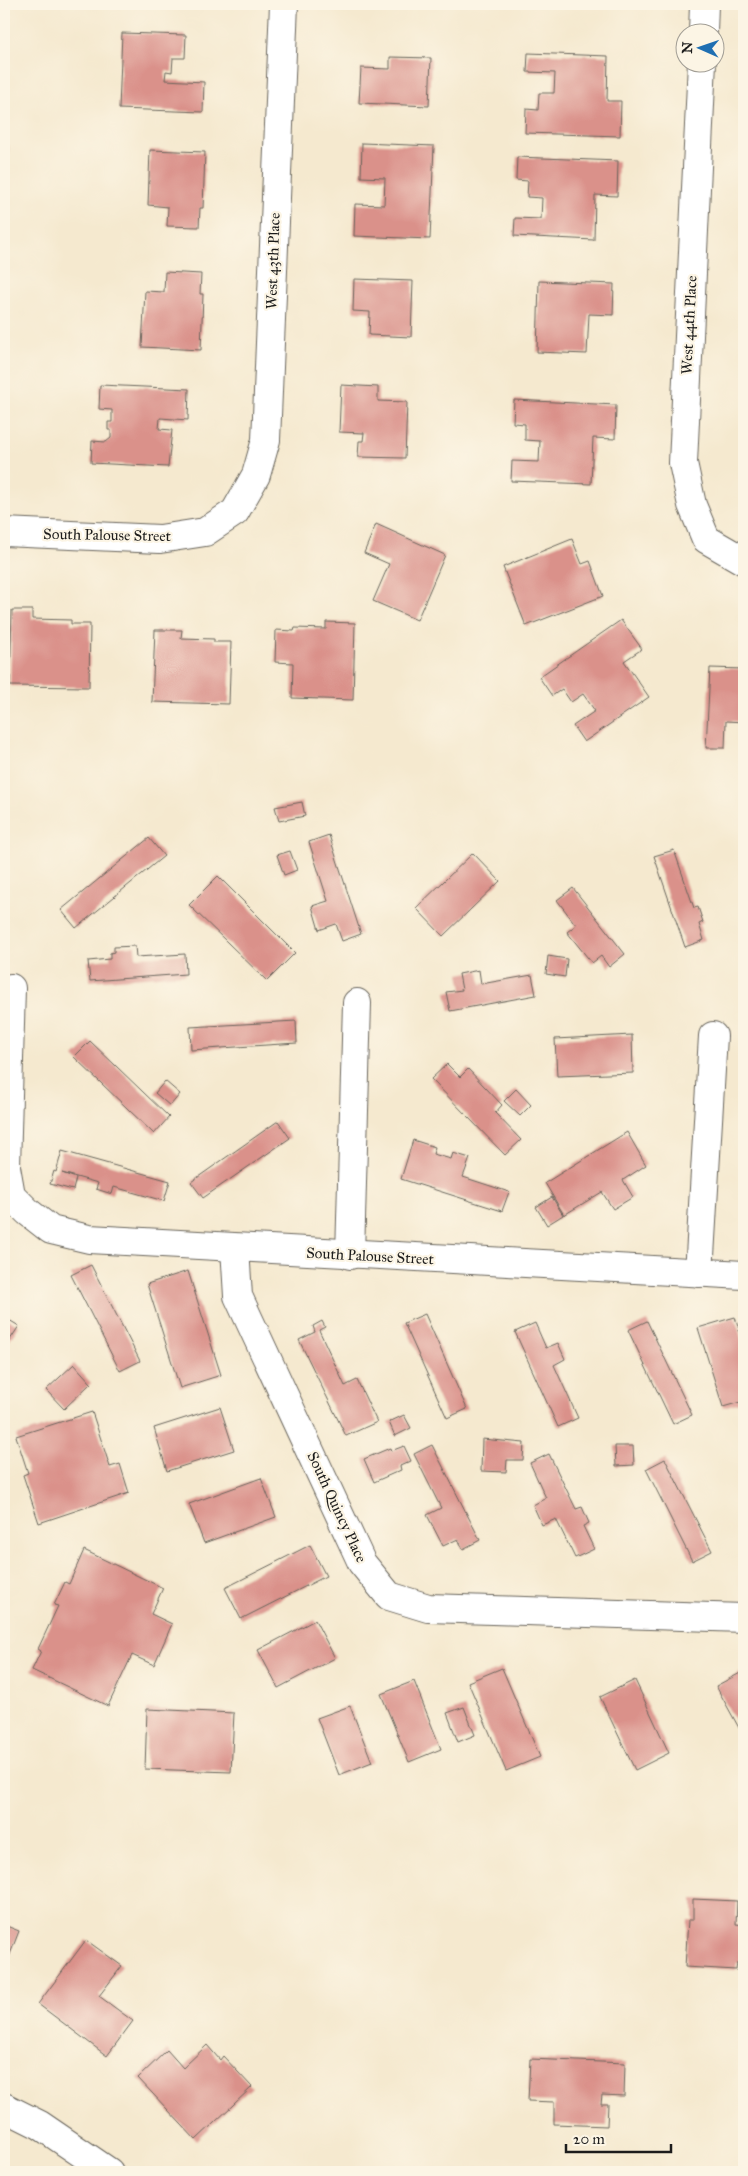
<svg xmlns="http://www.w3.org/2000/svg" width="748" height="2176" viewBox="0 0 748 2176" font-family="'IM FELL Great Primer',serif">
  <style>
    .building { fill: #da918a }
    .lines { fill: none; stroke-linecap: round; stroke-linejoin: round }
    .minor-casing { stroke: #68645b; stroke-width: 30 }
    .minor { stroke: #fff; stroke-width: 28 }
    .labels { text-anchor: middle; stroke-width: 4.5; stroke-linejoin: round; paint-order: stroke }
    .street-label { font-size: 15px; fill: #1c1c1c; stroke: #fcf5e5 }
  </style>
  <rect width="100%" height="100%" fill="#fcf5e5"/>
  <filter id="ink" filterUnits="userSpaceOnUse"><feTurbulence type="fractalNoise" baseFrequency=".02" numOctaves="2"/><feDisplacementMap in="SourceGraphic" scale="10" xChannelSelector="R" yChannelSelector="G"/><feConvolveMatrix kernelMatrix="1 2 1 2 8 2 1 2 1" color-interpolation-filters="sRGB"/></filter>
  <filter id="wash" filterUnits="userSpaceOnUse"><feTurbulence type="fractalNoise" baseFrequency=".0096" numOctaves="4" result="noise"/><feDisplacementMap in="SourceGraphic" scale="20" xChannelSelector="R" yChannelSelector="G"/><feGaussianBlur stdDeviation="1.12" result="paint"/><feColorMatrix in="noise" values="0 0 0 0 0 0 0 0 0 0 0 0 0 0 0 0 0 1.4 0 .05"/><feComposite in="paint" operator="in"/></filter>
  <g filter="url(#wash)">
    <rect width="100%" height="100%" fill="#f5e9cf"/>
    <g id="blocks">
      <g class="building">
        <path d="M122,33L186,35L185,58H173L172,72L166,71L165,80L204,82L203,112L119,109Z"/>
        <path d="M528,53L608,56L607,101H621L620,136L525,133L526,109L538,110L539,93H554L555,73L527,72Z"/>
        <path d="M390,57L431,58L429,106L359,103L361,68L390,69Z"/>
        <path d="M362,143L434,146L430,239L354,236L355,204L384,205L385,178L361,177Z"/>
        <path d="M4,145H9L6,226L4,225Z"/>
        <path d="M150,150L205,152L203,208H200L199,227L167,226L168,207L148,205Z"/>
        <path d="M517,157L618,161L617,196L595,195L594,240L514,236L515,218L541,219L542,198L527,197L528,181L516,180Z"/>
        <path d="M165,272L201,274L200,294H203L201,350L142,347L145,291L164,292Z"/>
        <path d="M354,279L413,281L411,337L369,335L370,312L353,311Z"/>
        <path d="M539,281L614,284L613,315L589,314L587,354L537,352Z"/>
        <path d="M100,385L189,389L188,420L160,418L159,429L172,430L168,467L91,463L92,441L106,442L111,438V430H108V422H112V410L99,409Z"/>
        <path d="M341,385L378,387V401L407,402L405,458L358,457L359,441H363L364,433L339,432Z"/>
        <path d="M514,400L616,405L615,439L593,438L591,484L511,481L512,461L539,462L540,441L525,440V424L513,423Z"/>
        <path d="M376,524L445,555L417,620L373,601L389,564L364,553Z"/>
        <path d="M572,539L582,564L590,561L603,596L526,626L503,567Z"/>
        <path d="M12,610H32V619L71,620V624H90L89,687L10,686Z"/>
        <path d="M621,620L642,649L624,661L649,697L584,742L573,726L595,711L583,694L571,702L562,689L552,696L539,677Z"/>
        <path d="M326,622L355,623L353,700L292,698L293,663L275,662L276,630L294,631L295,628L326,629Z"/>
        <path d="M155,630H182L181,638L214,639V642H231L229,704L152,702Z"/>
        <path d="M710,668L744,669V722L726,721L725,748H706Z"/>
        <path d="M302,802L305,816L279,821L275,807Z"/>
        <path d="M329,835L361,934L342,941L336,924L319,930L312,906L328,901L309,842Z"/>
        <path d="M149,838L164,856L76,928L61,910Z"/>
        <path d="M674,850L694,908L698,907L703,922L699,924L704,940L685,947L654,856Z"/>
        <path d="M290,851L297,870L284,875L277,855Z"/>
        <path d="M473,853L500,881L443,936L416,908Z"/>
        <path d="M218,876L295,953L267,981L189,905Z"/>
        <path d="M573,888L625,954L609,967L601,956L592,963L567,932L576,925L557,900Z"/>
        <path d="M135,946L136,957L185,954L186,974L90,981L88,961L110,959V953L114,952V947Z"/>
        <path d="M548,956L567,959L565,977L546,974Z"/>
        <path d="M479,970L481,984L532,975L536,995L450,1011L446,992L462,990L459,974Z"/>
        <path d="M296,1021L297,1043L191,1050L190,1027Z"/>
        <path d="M632,1035L633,1073L557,1076L555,1039Z"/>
        <path d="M90,1041L169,1117L154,1134L74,1057Z"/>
        <path d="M447,1064L460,1077L468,1069L502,1105L495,1113L521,1140L505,1155L431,1079Z"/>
        <path d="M165,1081L180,1094L170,1106L155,1093Z"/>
        <path d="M516,1089L531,1105L520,1116L504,1101Z"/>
        <path d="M278,1121L290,1138L203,1198L191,1182Z"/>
        <path d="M627,1132L646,1165L623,1180L633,1197L613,1209L602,1192L564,1215L545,1183Z"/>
        <path d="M413,1140L435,1147L433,1154L451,1159L453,1153L470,1158L463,1177L509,1192L502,1211L401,1179Z"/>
        <path d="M62,1151L170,1181L164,1201L114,1187L112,1194L96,1189L98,1183L62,1173L76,1178L73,1190L50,1184L54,1171L56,1172Z"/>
        <path d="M552,1197L563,1215L547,1225L536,1207Z"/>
        <path d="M91,1265L140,1361L120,1371L71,1275Z"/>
        <path d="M188,1271L221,1375L180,1388L147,1284Z"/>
        <path d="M425,1314L467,1409L447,1418L404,1323Z"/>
        <path d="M4,1317L19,1326L4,1349Z"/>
        <path d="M735,1317L744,1347V1401L723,1407L698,1328Z"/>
        <path d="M322,1321L325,1327L319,1330L345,1386L357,1380L377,1422L346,1436L299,1340L315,1332L313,1326Z"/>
        <path d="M647,1321L692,1415L673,1424L628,1330Z"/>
        <path d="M535,1323L546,1348L558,1343L565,1359L554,1365L578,1418L558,1427L515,1332Z"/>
        <path d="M74,1364L91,1383L64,1409L46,1390Z"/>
        <path d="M220,1407L234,1450L167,1471L154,1428Z"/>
        <path d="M92,1412L110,1467L120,1464L129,1493L39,1523L23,1475L28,1473L16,1436Z"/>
        <path d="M404,1415L411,1428L395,1436L389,1422Z"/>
        <path d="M482,1439L524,1443L523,1460H507L506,1472L481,1471Z"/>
        <path d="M432,1445L480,1540L463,1549L458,1539L443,1546L427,1515L441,1508L414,1454Z"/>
        <path d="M404,1446L411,1461L400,1466L401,1470L374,1482L364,1459L390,1448L391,1451Z"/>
        <path d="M615,1446H633L634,1465L616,1466Z"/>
        <path d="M549,1454L576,1509L582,1507L589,1523L583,1526L594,1549L575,1558L556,1519L542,1525L533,1505L546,1498L530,1463Z"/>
        <path d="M665,1459L712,1551L692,1561L646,1469Z"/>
        <path d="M744,1470V1488L737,1474Z"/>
        <path d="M261,1478L276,1517L204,1543L189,1504Z"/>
        <path d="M310,1545L326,1576L241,1619L225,1588Z"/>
        <path d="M84,1550L163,1588L151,1614L172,1624L154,1665L132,1655L108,1706L32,1670L41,1651L38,1649L58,1606L54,1605L65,1582L69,1584Z"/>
        <path d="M315,1620L335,1658L278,1688L258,1650Z"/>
        <path d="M502,1668L540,1757L506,1771L468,1682Z"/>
        <path d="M744,1671V1737L716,1686Z"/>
        <path d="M635,1680L669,1753L635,1770L600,1697Z"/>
        <path d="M414,1681L441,1749L409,1762L381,1694Z"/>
        <path d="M350,1706L372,1762L339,1775L317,1718Z"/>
        <path d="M464,1707L475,1735L458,1742L447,1713Z"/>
        <path d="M147,1709L234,1713L231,1772L145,1769Z"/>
        <path d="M693,1899L737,1901L736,1924L744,1925V1963H737L736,1970L685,1967L688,1920H693Z"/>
        <path d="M4,1925L19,1931L4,1970Z"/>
        <path d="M86,1940L122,1966L99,1996L133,2021L107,2056L38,2004Z"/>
        <path d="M207,2045L220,2060L223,2056L252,2087L196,2140L138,2078L167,2050L183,2068Z"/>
        <path d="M530,2059L625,2063L624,2096L602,2095L601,2104H608L607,2126L554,2124V2102L528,2101Z"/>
      </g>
    </g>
  </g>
  <g filter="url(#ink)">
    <use href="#blocks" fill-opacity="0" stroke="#68645b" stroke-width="1"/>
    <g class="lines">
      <g class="minor-casing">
        <g id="minor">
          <path d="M703,32L704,4"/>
          <path d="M702,62L683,463L692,505L706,539L744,561"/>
          <path d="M4,532L160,539L205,532L235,512L256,475L266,440L284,4"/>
          <path d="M11,988L6,1167L11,1195L28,1212L51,1230L89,1239L744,1275"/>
          <path d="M235,1248L238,1296L362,1563L389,1596L428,1608L744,1618"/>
          <path d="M350,1255L357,1003"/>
          <path d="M699,1273L713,1036"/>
          <path d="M4,2107L40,2125L109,2172"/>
        </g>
      </g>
      <use href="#minor" class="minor"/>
    </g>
  </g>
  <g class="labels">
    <g class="street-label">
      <text transform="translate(273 261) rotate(-88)" y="5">West 43th Place</text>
      <text transform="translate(689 325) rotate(-87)" y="5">West 44th Place</text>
      <text transform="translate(107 535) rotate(1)" y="5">South Palouse Street</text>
      <text transform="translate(370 1256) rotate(3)" y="5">South Palouse Street</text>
      <text transform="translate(337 1507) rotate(65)" y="5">South Quincy Place</text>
    </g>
  </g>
  <rect width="748" height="2176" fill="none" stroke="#fcf5e5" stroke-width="20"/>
  <g transform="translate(700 48) rotate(272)"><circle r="24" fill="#fcf5e5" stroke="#a29e95"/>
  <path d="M0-4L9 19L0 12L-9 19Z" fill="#1f6fb2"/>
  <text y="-8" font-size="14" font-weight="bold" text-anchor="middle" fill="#1c1c1c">N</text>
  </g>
  <path d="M566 2144v8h105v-8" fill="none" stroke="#1c1c1c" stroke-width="2.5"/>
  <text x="573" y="2144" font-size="15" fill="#1c1c1c" stroke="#fcf5e5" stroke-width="4" paint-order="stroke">20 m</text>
</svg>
